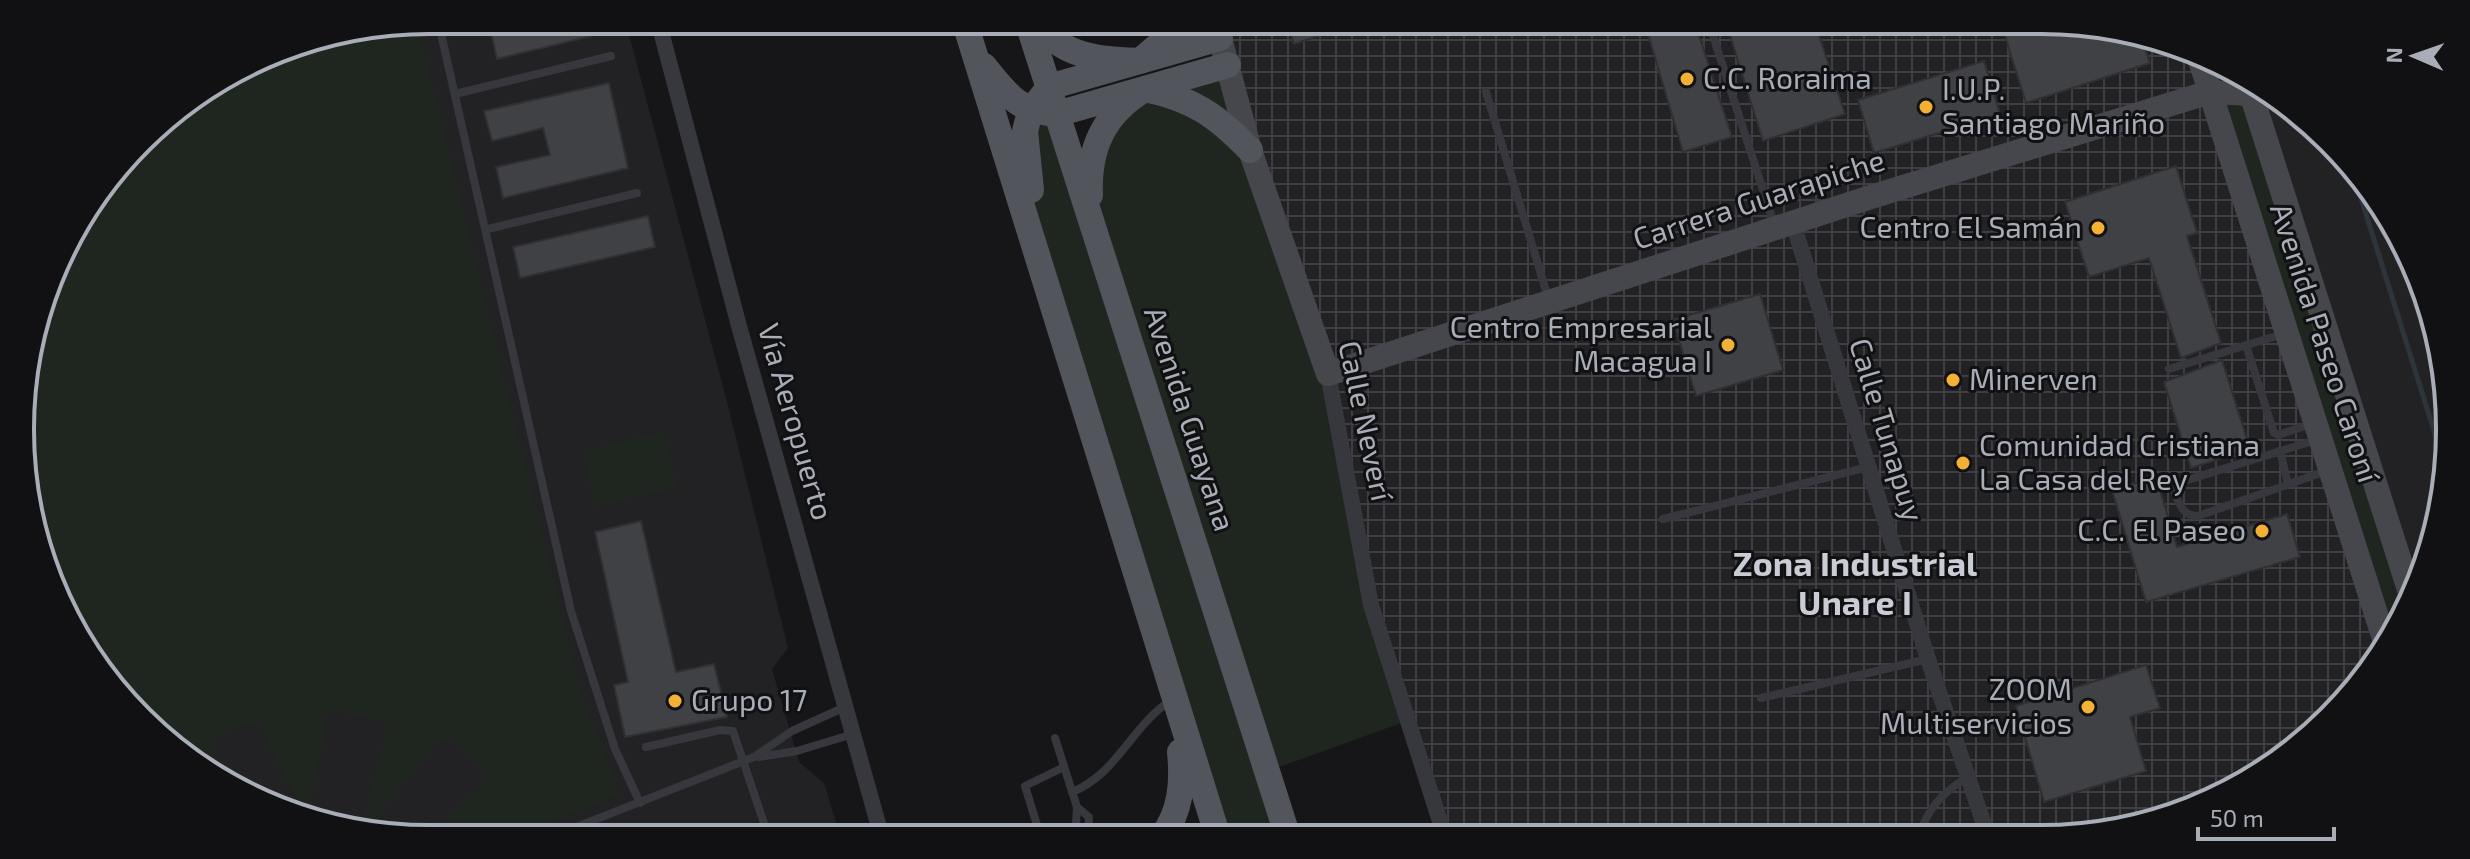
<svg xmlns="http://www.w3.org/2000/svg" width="2470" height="859" viewBox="0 0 2470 859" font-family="'Exo 2',sans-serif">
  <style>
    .built { fill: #222225 }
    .industrial { fill: url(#industrial-grid) }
    .grass { fill: #1e261f }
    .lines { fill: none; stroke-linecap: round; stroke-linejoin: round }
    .stream { stroke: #2c353c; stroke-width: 5 }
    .building { fill: #404145; stroke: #303034; stroke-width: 2 }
    .lane { stroke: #37383d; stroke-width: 8 }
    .street { stroke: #37383d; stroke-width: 16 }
    .secondary { stroke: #45474d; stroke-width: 24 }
    .primary { stroke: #53555c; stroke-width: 26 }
    .poi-dot { fill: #f2b134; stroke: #111113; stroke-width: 3 }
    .labels { text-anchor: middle; stroke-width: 6; stroke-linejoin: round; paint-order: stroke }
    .poi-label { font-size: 30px; fill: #a8adb8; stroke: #111113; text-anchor: start }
    .street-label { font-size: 30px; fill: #a8adb8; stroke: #111113 }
    .quarter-label { font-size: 34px; font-weight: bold; fill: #c9ccd4; stroke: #111113 }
    .rim { fill: none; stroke: #a8adb8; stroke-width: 4 }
  </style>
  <defs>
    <pattern id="industrial-grid" width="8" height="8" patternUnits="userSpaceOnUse" patternTransform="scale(2)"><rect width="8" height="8" fill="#222225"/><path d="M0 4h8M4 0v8" fill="none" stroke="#3f3f43"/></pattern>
  </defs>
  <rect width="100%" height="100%" fill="#161618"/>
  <g class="built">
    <path d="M430,20H625L726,398L788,648L772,669L799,762L824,783L841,838L429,839L324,825L202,770L89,657L34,535L23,377L62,248L159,122L273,51Z"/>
    <path d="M2248,84L2289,104L2395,224L2446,376L2436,535L2411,596Z"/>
  </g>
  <path class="industrial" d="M1214,20H2040L2146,34L2200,60L2386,645L2311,737L2221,797L2094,835L1445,837L1386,655Z"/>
  <g class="grass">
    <path d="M417,22L580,688L620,795L507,839L420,838L482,787L489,776L452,737L438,742L374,820L367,822L363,818L387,727L385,722L337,711L329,714L310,804L304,809L298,805L259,723H245L212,740L209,751L220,778L202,770L89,657L34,535L23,376L62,248L159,122L273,51Z"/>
    <path d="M2200,60L2228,74L2211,91L2252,94L2411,596L2395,635Z"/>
    <path d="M1228,65L1328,373L1360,556L1407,721L1268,771L1288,837H1218L1049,292L1028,173L1025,131L1057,114L1093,225L1111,115Z"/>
    <path d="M664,431L678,487L595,507L583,451Z"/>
  </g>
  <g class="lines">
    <path class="stream" d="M2355,179L2441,453"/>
  </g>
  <g class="building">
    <path d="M488,20H588L592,36L497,59Z"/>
    <path d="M1286,20H1357L1358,23L1294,44Z"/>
    <path d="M1644,20H1694L1732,137L1683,152Z"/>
    <path d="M1735,20H1814L1845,114L1763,141L1729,32L1739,30Z"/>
    <path d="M2000,20H2040L2140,33L2150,63L2026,103Z"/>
    <path d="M1984,61L2000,114L1874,153L1858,100Z"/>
    <path d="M609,83L628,168L503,198L496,167L550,155L543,128L492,141L484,111Z"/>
    <path d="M2176,166L2197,233L2187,236L2221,343L2181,358L2149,258L2089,277L2065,202Z"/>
    <path d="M648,216L655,247L520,278L513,247Z"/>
    <path d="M1760,294L1783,370L1696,396L1673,320Z"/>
    <path d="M2222,360L2250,449L2191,468L2164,382Z"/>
    <path d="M2156,477L2177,547L2287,514L2300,557L2146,602L2112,490Z"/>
    <path d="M641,521L676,672L714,664L727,717L625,737L614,685L628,682L595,532Z"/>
    <path d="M2146,665L2160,708L2130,717L2146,771L2044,802L2016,706Z"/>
  </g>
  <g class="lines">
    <g class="lane">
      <path d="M438,20L571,611L615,749L640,803"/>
      <path d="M1708,20L1774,224"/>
      <path d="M1486,92L1549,301"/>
      <path d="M455,94L611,56"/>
      <path d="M488,229L637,193"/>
      <path d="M2246,345L2274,433L2278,435L2311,424"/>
      <path d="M2169,369L2283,334"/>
      <path d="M2316,440L2181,482L2175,493C2180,505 2183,516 2198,516L2329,470"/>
      <path d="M2280,451L2288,484"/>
      <path d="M1663,519L1868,467"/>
      <path d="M1761,698L1928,659"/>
      <path d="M1055,738L1077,807L1076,825L1090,838"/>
      <path d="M646,747L720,730L733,731L769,838"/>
      <path d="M759,757L797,751L853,734"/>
      <path d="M1072,792C1118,774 1132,724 1172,700"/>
      <path d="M1077,807L1089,817L1088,834"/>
      <path d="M1919,836C1928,807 1942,794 1967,777"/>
      <path d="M1041,838L1025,786L1064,767"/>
      <path d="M546,839L754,757L792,731L845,707"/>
    </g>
    <g class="street">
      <path d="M658,20L739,326L882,838"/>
      <path d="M1793,223L1928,659L1988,836"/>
      <path d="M1328,374L1371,605L1445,837"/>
    </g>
    <g class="secondary">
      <path d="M1220,38L1250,150L1328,374L1871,197L2210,92L2252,94L2261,90"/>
      <path d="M2200,60L2386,645"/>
      <path d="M2248,84L2411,596"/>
    </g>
    <g class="primary">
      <path d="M964,20L1218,837"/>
      <path d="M1027,20L1288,837"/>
      <path d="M1037,20C1060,58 1100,59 1140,61L1160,44L1173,20"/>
      <path d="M984,66C1008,96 1018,111 1057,114L1228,65"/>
      <path d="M1031,190L1025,131L1030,112L1049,87L1220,38"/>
      <path d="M1090,195C1088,148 1104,113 1145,89C1193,99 1216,115 1250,150"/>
      <path d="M1162,837C1181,811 1183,783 1180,752"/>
    </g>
  </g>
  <g class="poi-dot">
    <circle cx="1687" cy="79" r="8"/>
    <circle cx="1926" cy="107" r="8"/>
    <circle cx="2098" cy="228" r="8"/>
    <circle cx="1728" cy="345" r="8"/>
    <circle cx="1953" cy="380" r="8"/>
    <circle cx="1963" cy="463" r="8"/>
    <circle cx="2262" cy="531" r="8"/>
    <circle cx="675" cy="701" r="8"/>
    <circle cx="2088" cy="707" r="8"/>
  </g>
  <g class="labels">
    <g class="poi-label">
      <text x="1703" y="89">C.C. Roraima</text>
      <text x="1942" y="100">I.U.P.<tspan x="1942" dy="34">Santiago Mariño</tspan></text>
      <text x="2082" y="238" text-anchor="end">Centro El Samán</text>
      <text x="1712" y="338" text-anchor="end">Centro Empresarial<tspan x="1712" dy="34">Macagua I</tspan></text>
      <text x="1969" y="390">Minerven</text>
      <text x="1979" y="456">Comunidad Cristiana<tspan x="1979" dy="34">La Casa del Rey</tspan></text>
      <text x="2246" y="541" text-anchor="end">C.C. El Paseo</text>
      <text x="2072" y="700" text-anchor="end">ZOOM<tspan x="2072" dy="34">Multiservicios</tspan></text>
      <text x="691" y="711">Grupo 17</text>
    </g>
    <g class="street-label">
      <text transform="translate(1759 200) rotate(-18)" y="10">Carrera Guarapiche</text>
      <text transform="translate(2324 343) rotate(72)" y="10">Avenida Paseo Caroní</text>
      <text transform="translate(1189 419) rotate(72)" y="10">Avenida Guayana</text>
      <text transform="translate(1365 421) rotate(78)" y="10">Calle Neverí</text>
      <text transform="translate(795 422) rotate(74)" y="10">Vía Aeropuerto</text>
      <text transform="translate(1886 430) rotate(73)" y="10">Calle Tunapuy</text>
    </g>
    <g class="quarter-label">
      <text x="1855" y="576">Zona Industrial<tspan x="1855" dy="39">Unare I</tspan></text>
    </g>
  </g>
  <path d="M0 0H2470V859H0ZM429 34H2041A395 395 0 0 1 2436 429V430A395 395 0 0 1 2041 825H429A395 395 0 0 1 34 430V429A395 395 0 0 1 429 34Z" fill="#111113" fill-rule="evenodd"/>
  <path class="rim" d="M429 34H2041A395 395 0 0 1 2436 429V430A395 395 0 0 1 2041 825H429A395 395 0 0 1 34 430V429A395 395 0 0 1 429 34Z"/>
  <g transform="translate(2414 56) rotate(272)" stroke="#111113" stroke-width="6" paint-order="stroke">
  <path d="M0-6L14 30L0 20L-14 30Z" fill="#a8adb8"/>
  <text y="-12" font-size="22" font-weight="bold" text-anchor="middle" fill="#a8adb8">N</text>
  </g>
  <path d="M2198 827v12h136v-12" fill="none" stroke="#a8adb8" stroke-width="4"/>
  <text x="2210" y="827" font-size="24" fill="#a8adb8" stroke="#111113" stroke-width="6" paint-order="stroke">50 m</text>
</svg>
